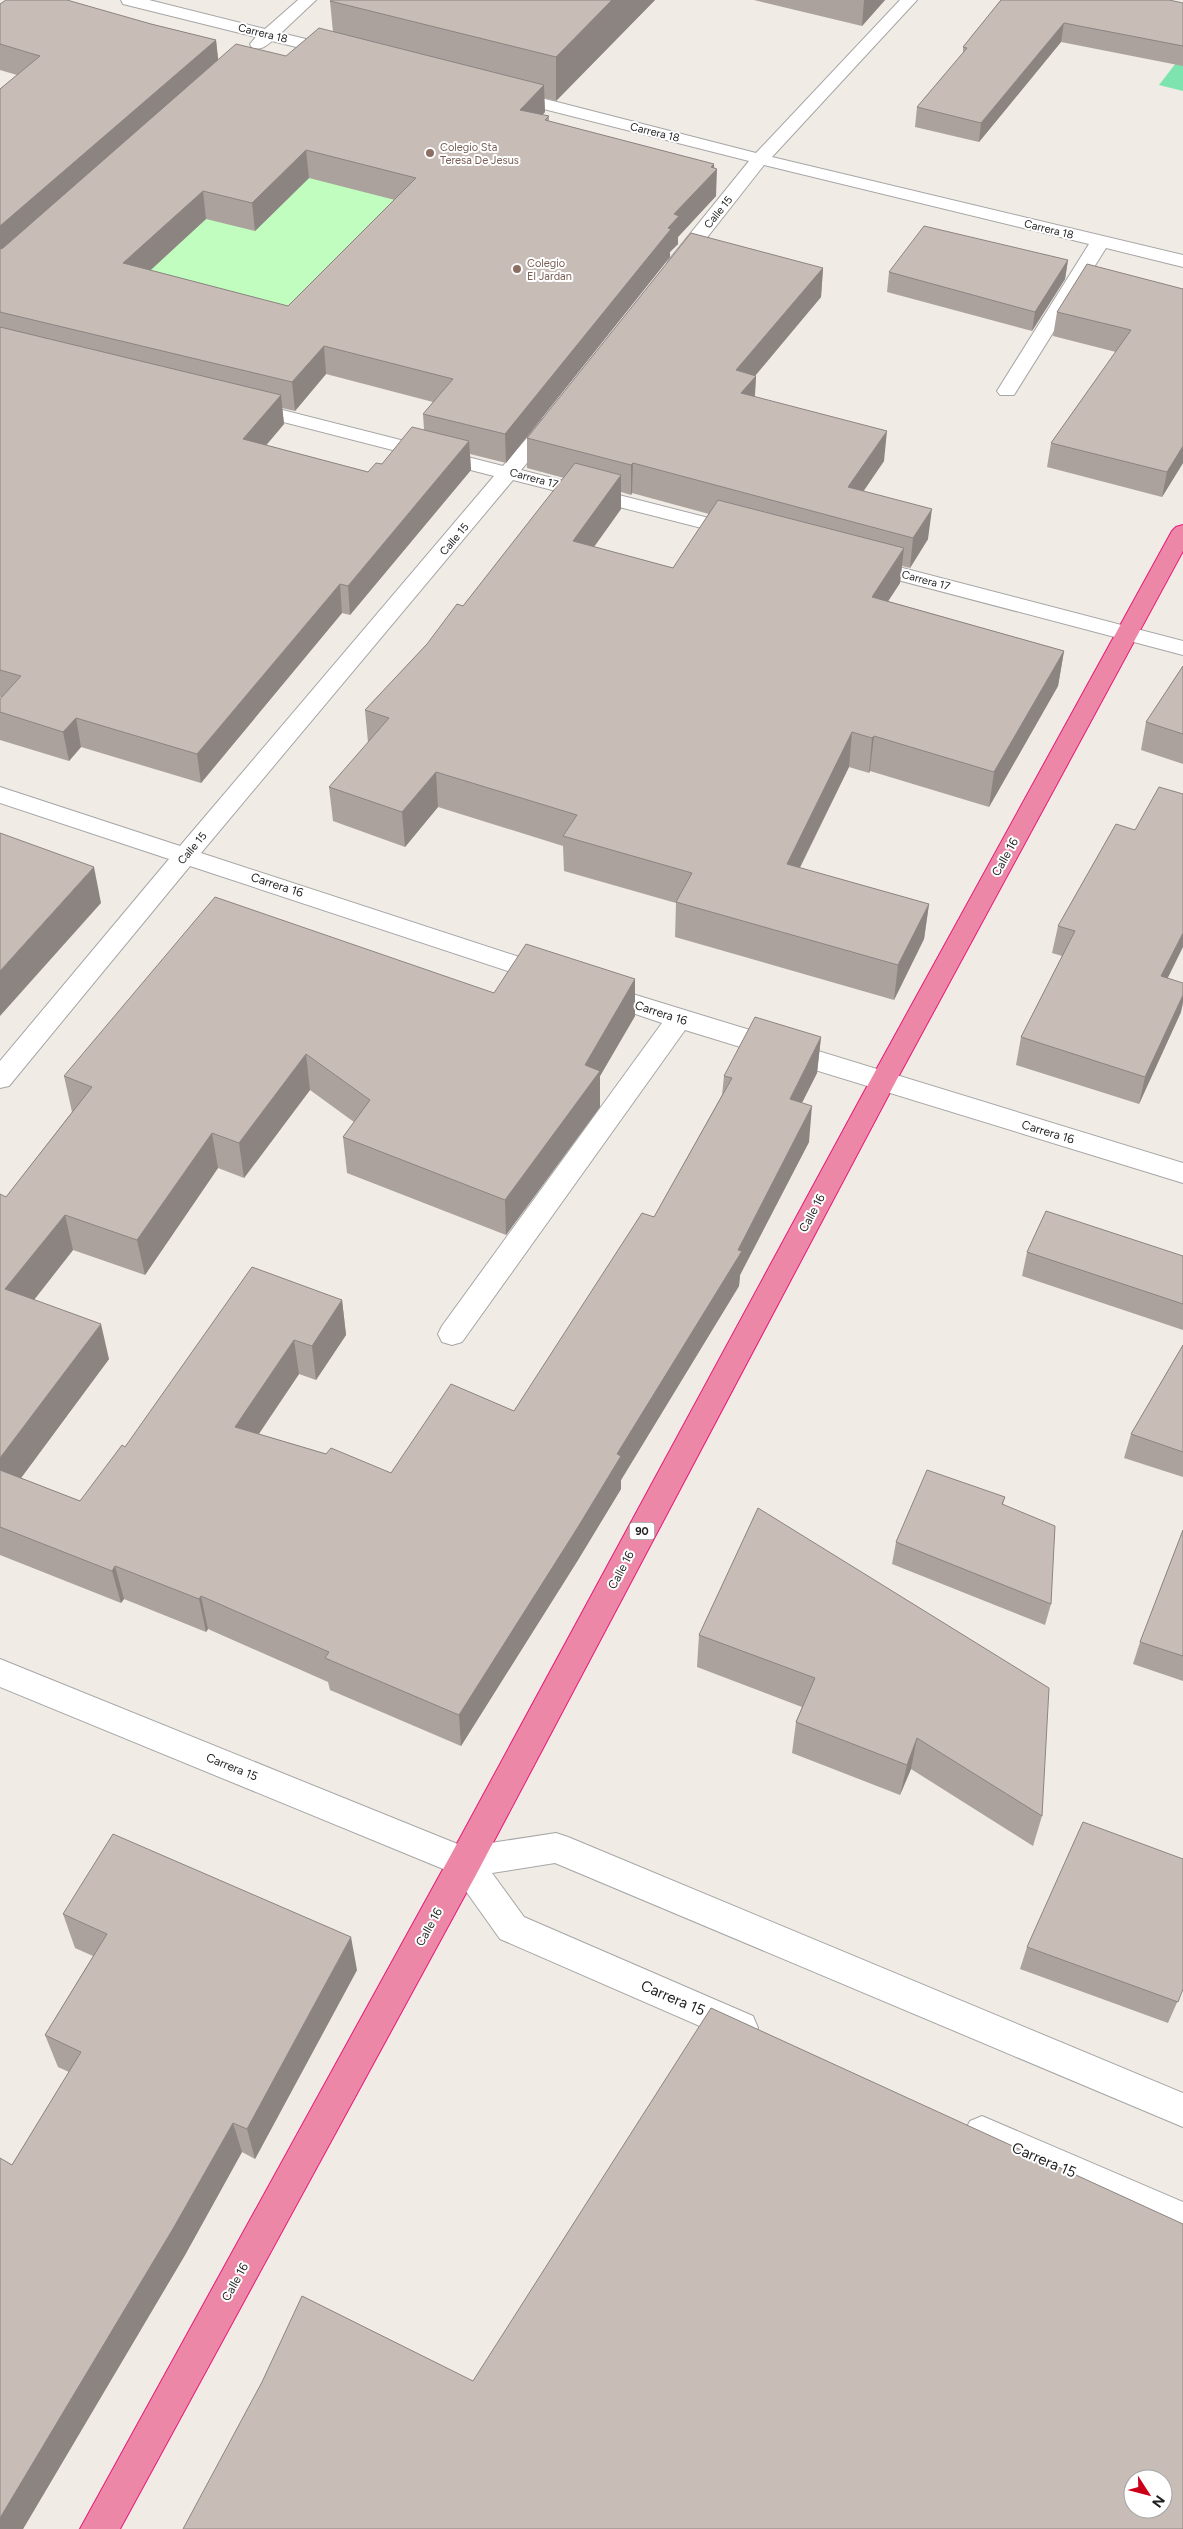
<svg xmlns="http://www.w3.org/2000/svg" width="1183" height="2529" viewBox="0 0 1183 2529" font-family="Figtree,sans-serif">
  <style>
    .park { fill: #c1fdbe }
    .pitch { fill: #7de4af }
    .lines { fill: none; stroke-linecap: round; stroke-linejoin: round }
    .street-casing { stroke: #a6a6a6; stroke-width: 2 }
    .highway-casing { stroke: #e7197a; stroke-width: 2 }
    .street { fill: #fff; fill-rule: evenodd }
    .highway { fill: #ed87a7; fill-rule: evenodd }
    .wall { fill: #aca29d; fill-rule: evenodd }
    .shaded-wall { fill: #8c8480 }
    .building { fill: #c8bcb7; stroke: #8c8480; fill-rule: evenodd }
    .education-dot { fill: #8d6e63; stroke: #fff; stroke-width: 2 }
    .labels { text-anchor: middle; stroke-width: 4; stroke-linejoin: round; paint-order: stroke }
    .far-street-label { font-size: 11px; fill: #1f1f1f; stroke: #fff }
    .far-education-label { font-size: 11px; fill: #785e54; stroke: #fff; text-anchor: start }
    .shield { fill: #fff; stroke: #626262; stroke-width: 1 }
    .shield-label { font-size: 11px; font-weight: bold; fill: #1f1f1f }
    .street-label { font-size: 12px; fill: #1f1f1f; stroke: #fff }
    .near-street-label { font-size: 15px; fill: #1f1f1f; stroke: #fff }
  </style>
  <rect width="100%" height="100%" fill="#f0ebe4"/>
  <path class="park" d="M216,141L400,192L458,281L77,354Z"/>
  <path class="pitch" d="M1183,54V91L1159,85Z"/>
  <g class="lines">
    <g class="street-casing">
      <g id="street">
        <path d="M121,0H149L265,29L298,0H316L281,33L343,48L345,52L343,56L337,57L272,41C265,47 261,50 252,48L250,44L256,37L123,4Z"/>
        <path d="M900,0H917L772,157L1183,255V267L1106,248L1014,395H1000L997,391L1089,244L764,165L683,268H669L667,264L669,260L749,161L504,99L501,95L504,91L510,90L756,153Z"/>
        <path d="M247,401L503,466L543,419L550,417L557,419L560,423L557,427L521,470L748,528L752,532L748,536L741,538L513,480L201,853L559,970L562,976L559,982L550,985L541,982L190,866L9,1086L0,1088V1061L169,859L0,803V787L180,846L494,476L240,411L237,407L240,403Z"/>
        <path d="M864,558L1183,641V655L856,569L853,564L856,559Z"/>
        <path d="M600,984L1183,1163V1183L685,1030L462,1342L452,1345L442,1342L438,1334L442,1326L662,1023L591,999L587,993L591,987Z"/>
        <path d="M0,1659L465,1847L556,1833L568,1837L1183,2093V2127L555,1863L492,1873L524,1917L753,2016L758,2028L753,2040L741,2044L500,1939L453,1873L0,1687Z"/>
        <path d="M982,2116L1183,2202V2238L970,2145L964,2133L970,2121Z"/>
      </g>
    </g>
    <g class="highway-casing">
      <path id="highway" d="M1183,525V551L896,1081L477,1873L120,2529H80L453,1851L870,1081L1172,531L1176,527Z"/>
    </g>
    <use href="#street" class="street"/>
    <use href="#highway" class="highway"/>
  </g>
  <g class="wall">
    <path d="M655,0L556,101L544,98L545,112L542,115L549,116V121L714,164L716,196L678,237V244L670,252V257L506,463L470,454L471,470L350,615L342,613L201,783L81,747L69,761L0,740V699L1,697H0V89L17,75L0,70V4L151,24L216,40L218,60L286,56L333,32L330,1ZM309,178L395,200L288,306L150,270L206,219L255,231ZM326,374L433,402L423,414L424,430L382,464L368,472L266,445L284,424L282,408L295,411Z"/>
    <path d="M754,0H885L862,26Z"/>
    <path d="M1001,0L1183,3V66L1061,42L979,142L915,127L917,107L963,53V47Z"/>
    <path d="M1068,260L1065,279L1032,331L887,292L889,272Z"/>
    <path d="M823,268L821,297L755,375L756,376L755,397L884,461L863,491L928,539L910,568L902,566L900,583L888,601L1064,651L1058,686L989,807L870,771L869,773L849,767L800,868L929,904L924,939L894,1000L675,937L676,903L564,871L563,846L438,807L405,847L333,821L329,787L368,743L365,710L463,606L564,478L527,468V438ZM621,492L631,495L632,493L709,514L673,568L594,547L621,509Z"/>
    <path d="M1183,289V463L1162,497L1047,467L1051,443L1116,352L1053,336L1057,312Z"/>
    <path d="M1183,666V764L1141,750L1146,722Z"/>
    <path d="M1116,824L1168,978L1181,1012L1139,1104L1016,1065L1021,1037L1062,956L1052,953L1058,926Z"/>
    <path d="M635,979V1016L600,1076V1107L506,1235L347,1173L343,1137L354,1122L310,1090L244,1178L218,1168L145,1275L73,1250L34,1300L109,1359L21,1478L80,1501L125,1447L342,1300L346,1335L316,1380L299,1374L259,1434L391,1473L514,1411L654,1217L722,1095L724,1076L821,1037L817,1073L802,1103L809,1142L740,1275L739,1286L621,1480V1489L578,1560L461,1746L330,1690L328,1682L208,1629L206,1632L124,1599L121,1603L0,1555V1194L6,1197L72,1112L64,1076L494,993Z"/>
    <path d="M1027,1252L1183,1256V1330L1022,1276Z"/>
    <path d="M1183,1345V1477L1124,1458L1131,1434Z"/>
    <path d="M1005,1497L1003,1504L1051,1604L1045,1625L892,1564L896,1542Z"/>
    <path d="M758,1508L1042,1816L1033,1846L911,1769L900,1795L792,1753L796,1722L802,1707L697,1667L699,1635Z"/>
    <path d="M1183,1530V1681L1133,1664L1140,1642Z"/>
    <path d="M63,1914L357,1970L255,2159L242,2152L185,2255L23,2529H0L12,2165L69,2072L58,2067L45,2035L93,1956L75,1948Z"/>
    <path d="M1027,1947L1183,1989L1168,2023L1020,1969Z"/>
  </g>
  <g class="shaded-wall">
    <path d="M612,0H655L556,101V57Z"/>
    <path d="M864,0H885L862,26Z"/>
    <path d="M1064,23L1061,42L979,142L981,123Z"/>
    <path d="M216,40L219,67L0,258V226Z"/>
    <path d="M544,85L545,112L520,137V110Z"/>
    <path d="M306,150L309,178L255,231L252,203Z"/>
    <path d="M714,164V172L717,169L716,196L678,237V244L670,252V257L506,463L505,434L668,228L674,214Z"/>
    <path d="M203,191L206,219L127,292L123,263Z"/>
    <path d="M1068,260L1065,279L1032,331L1035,312Z"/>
    <path d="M823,268L821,297L735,400L736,370Z"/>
    <path d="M324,346L326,374L295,411L292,382Z"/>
    <path d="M756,376L754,405L741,393Z"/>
    <path d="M281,395L284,424L247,468L243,439Z"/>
    <path d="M887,431L884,461L846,517L848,487Z"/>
    <path d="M469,441L471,470L350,615L348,586Z"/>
    <path d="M1183,446V463L1162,497L1167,472Z"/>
    <path d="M633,463L632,493L631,495V465Z"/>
    <path d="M621,475V509L573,576V541Z"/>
    <path d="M932,509L928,539L910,568L913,538Z"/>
    <path d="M904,548L900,583L868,632L872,597Z"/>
    <path d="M340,584L342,613L201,783L197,754Z"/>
    <path d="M1064,651L1058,686L989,807L994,772Z"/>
    <path d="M76,718L81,747L69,761L63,732Z"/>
    <path d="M852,732L849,767L784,899L787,864Z"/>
    <path d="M874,736L870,771L869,773L872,738Z"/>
    <path d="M436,772L438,807L405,847L402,812Z"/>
    <path d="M94,867L101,903L0,1016V971Z"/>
    <path d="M929,904L924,939L894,1000L898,965Z"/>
    <path d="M1183,933V947L1155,1004L1161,976Z"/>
    <path d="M635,979V1016L600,1076V1107L506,1235L505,1200L585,1065Z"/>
    <path d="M1183,995V1003L1181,1012L1139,1104L1145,1077Z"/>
    <path d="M821,1037L817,1073L786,1134L790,1099Z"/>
    <path d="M306,1054L310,1090L244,1178L239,1143Z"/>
    <path d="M812,1106L809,1142L740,1275L739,1286L621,1480V1489L578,1560L461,1746L459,1715L617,1454L738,1250Z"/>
    <path d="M212,1133L218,1168L145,1275L137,1240Z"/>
    <path d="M65,1215L73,1250L15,1324L5,1289Z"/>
    <path d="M342,1300L346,1335L316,1380L312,1346Z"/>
    <path d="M101,1324L109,1359L4,1501L0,1490V1458Z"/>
    <path d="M294,1340L299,1374L241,1460L235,1427Z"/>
    <path d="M115,1566L124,1599L121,1603L112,1571Z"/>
    <path d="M201,1596L208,1629L206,1632L199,1599Z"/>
    <path d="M917,1738L911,1769L900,1795L907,1765Z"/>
    <path d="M351,1937L357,1970L255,2159L247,2129Z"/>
    <path d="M233,2123L242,2152L185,2255L23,2529H0V2518Z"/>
  </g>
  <g class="building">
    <path d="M6,0H67L151,24L216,40L0,226V89L40,56L0,44V4Z"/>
    <path d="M332,0H612L556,57L330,1Z"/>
    <path d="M1001,0H1169L1183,3V46L1064,23L981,123L917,107L967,48L963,47Z"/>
    <path d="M319,28L544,85L520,110L549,116L545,120L714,164L711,167L717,169L674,214L679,216L668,228L671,229L505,434L423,414L453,379L324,346L292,382L0,312V249L3,248L236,44L286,56ZM306,150L416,178L288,306L123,263L203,191L252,203Z"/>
    <path d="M924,226L1068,260L1035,312L889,272Z"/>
    <path d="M691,233L823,268L736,370L756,376L741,393L887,431L848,487L932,509L913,538L633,463L631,465L527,438Z"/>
    <path d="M1087,264L1183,289V446L1167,472L1051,443L1131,330L1057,312Z"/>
    <path d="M0,327L281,395L243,439L368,472L376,463L382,464L412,427L469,441L348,586L340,584L197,754L76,718L63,732L0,712V699L21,676L0,670Z"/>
    <path d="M575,463L621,475L573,541L673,568L718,500L904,548L872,597L1064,651L994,772L874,736L872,738L852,732L787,864L929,904L898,965L676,902L692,873L563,836L577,815L436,772L402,812L329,787L389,718L365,710L427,644L457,604L463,606Z"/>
    <path d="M1183,666V734L1146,722Z"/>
    <path d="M1159,787L1183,794V933L1161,976L1183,983V995L1145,1077L1021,1037L1075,931L1058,926L1116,824L1135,830Z"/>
    <path d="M0,833L94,867L0,971Z"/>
    <path d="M215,897L494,993L526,944L635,979L585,1065L600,1071L505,1200L343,1137L370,1100L306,1054L239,1143L212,1133L137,1240L65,1215L5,1289L101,1324L0,1458V1194L6,1197L92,1087L64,1076Z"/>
    <path d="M755,1017L821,1037L790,1099L812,1106L738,1250L742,1251L617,1454L621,1456L578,1527L459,1715L325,1658L329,1652L201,1596L199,1599L115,1566L112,1571L0,1527V1470L80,1501L122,1445L125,1447L252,1267L342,1300L312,1346L294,1340L235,1427L326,1454L331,1448L391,1473L451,1384L514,1411L642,1213L654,1217L732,1078L724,1076Z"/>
    <path d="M1046,1211L1183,1256V1304L1027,1252Z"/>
    <path d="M1183,1345V1452L1131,1434Z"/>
    <path d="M927,1470L1005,1497L1002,1504L1055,1526L1051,1604L896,1542Z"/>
    <path d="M758,1508L1049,1688L1042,1816L917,1738L907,1765L796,1722L815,1678L699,1635Z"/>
    <path d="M1183,1530V1656L1140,1642Z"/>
    <path d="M1083,1822L1183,1859V1989L1178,2002L1027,1947Z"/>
    <path d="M113,1834L351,1937L247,2129L233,2123L174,2227L0,2518V2158L12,2165L81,2052L45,2035L107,1934L63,1914Z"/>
    <path d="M711,2008L1183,2224V2529H183L262,2382L302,2296L473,2381ZM1133,2479H1163V2509H1133Z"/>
  </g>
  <g class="education-dot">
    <circle cx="430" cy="153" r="5"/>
    <circle cx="517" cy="269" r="5"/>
  </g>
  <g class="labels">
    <g class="far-street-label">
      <text transform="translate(263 33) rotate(14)" y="4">Carrera 18</text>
      <text transform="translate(655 132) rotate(14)" y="4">Carrera 18</text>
      <text transform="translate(718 212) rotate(-51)" y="4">Calle 15</text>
      <text transform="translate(1049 229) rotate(14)" y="4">Carrera 18</text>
      <text transform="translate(534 478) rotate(15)" y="4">Carrera 17</text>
      <text transform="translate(454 539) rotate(-50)" y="4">Calle 15</text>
      <text transform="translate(926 580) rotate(15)" y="4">Carrera 17</text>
      <text transform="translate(192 848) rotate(-50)" y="4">Calle 15</text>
    </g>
    <g class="far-education-label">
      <text x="440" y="151">Colegio Sta<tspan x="440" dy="13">Teresa De Jesus</tspan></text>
      <text x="527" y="267">Colegio<tspan x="527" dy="13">El Jardan</tspan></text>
    </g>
    <rect class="shield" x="629.5" y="1522.5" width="25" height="17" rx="4"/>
    <g class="shield-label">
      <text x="642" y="1535">90</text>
    </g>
    <g class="street-label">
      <text transform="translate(1005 857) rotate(-61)" y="4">Calle 16</text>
      <text transform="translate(277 885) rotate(18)" y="4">Carrera 16</text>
      <text transform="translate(661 1013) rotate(18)" y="4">Carrera 16</text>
      <text transform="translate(1048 1132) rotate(17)" y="4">Carrera 16</text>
      <text transform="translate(812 1213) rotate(-62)" y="4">Calle 16</text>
      <text transform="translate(621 1570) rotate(-62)" y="4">Calle 16</text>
      <text transform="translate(232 1767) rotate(22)" y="4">Carrera 15</text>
      <text transform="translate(429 1927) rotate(-61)" y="4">Calle 16</text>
      <text transform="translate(235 2282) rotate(-61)" y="4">Calle 16</text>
    </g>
    <g class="near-street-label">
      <text transform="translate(673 1998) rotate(23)" y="5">Carrera 15</text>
      <text transform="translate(1044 2160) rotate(23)" y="5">Carrera 15</text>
    </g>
  </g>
  <g transform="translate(1148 2494) rotate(126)"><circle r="24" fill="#ffffff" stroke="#a5a5a5"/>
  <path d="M0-4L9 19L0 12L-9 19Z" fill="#cd001a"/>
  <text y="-8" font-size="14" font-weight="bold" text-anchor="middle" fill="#1f1f1f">N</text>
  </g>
</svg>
